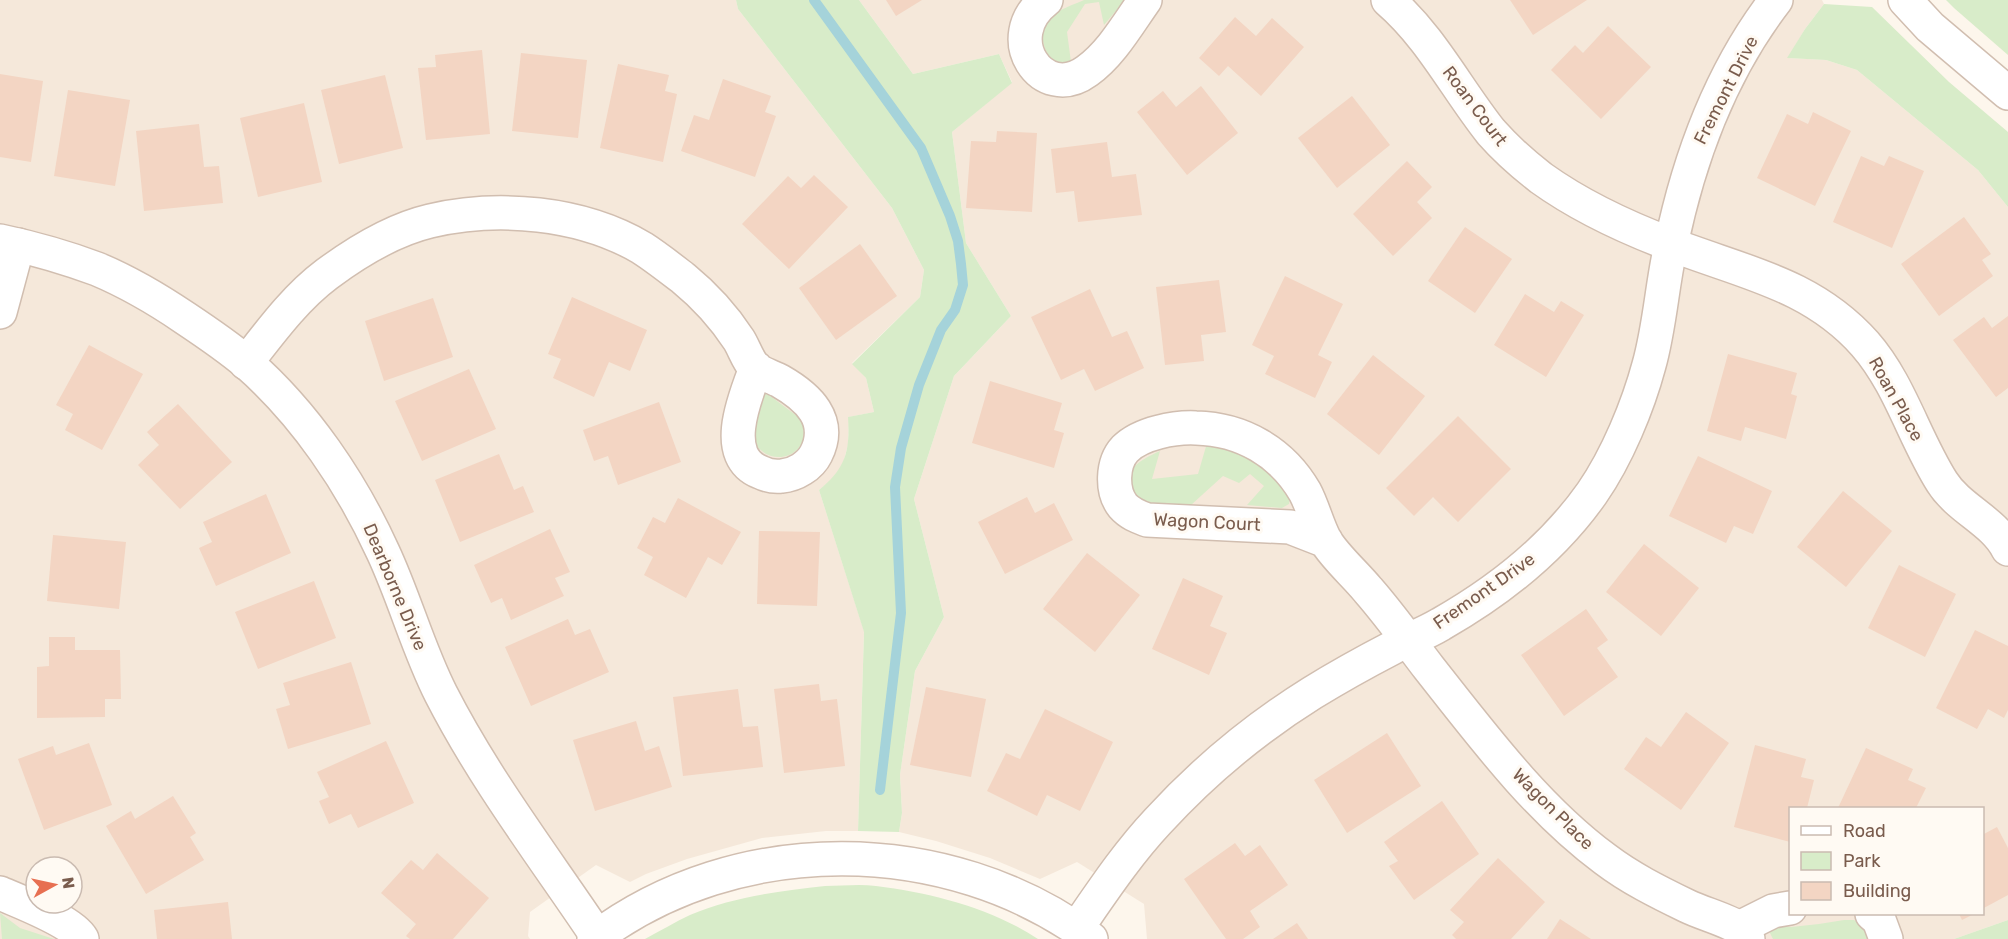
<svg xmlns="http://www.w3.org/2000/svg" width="2008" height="939" viewBox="0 0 2008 939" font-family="Rubik,sans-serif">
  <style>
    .residential { fill: #f5e8da; fill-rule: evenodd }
    .green { fill: #d8ecc9 }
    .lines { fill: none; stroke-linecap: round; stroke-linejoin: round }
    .stream { stroke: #a5d3da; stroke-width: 10 }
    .building { fill: #f3d5c3 }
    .minor-casing { stroke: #d1beb0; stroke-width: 36 }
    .tertiary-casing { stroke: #d1beb0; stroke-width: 36 }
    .minor { stroke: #fff; stroke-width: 33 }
    .tertiary { stroke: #fff; stroke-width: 33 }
    .labels { text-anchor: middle; stroke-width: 6; stroke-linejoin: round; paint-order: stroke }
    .street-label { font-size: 18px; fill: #7a5c4d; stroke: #fffaf3 }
  </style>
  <rect width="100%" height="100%" fill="#fdf6ec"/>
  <g class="residential">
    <path d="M0,0H736L738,9L892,208L924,270L920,297L852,363L866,378L874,412L849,417L848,444L843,464L835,477L819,490L864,631L858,831H826L762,838L687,859L646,874L630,882L596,865L530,912L528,936L530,939H0ZM36,867H72V903H36Z"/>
    <path d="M859,0H1822L1824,4L1805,29L1788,58L1826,60L1857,70L1978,170L2008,207V920L1954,939H1147L1144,904L1077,862L1040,879L990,858L936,841L899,832L902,813L900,775L915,671L944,617L914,499L954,376L1011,316L966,243L952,132L1012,82L999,54L913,74ZM1790,808H1982V914H1790Z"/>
  </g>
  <g class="green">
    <path d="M736,0H859L913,74L999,54L1012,83L952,132L966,243L1011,316L954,376L914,499L944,617L915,671L900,775L902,813L899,832L858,831L864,632L819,490C846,468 850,451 848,417L874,412L866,378L852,364L920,297L924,270L892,208L738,9Z"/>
    <path d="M1084,0H1125L1104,25L1099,2L1085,4L1067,32L1071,62C1047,69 1036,38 1047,21C1053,11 1073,5 1084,0Z"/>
    <path d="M1946,0H2008V55L1954,8Z"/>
    <path d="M1824,4L1872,7L1949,82L2008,132V207L1978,170L1857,70L1826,60L1787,58L1805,29Z"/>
    <path d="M765,394L769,395L801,419C815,453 775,471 755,444C752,428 759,412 762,397Z"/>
    <path d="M1207,443C1243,449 1272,467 1290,499L1289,504L1282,508L1247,505L1264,486L1250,474L1239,483L1223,476L1191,505H1144C1119,477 1128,465 1160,451L1152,479L1198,474Z"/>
    <path d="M825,886C842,886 859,884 876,886C932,893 991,908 1038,939H645C660,931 675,922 690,915C732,897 780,891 825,886Z"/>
    <path d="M0,913L20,928L54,939H2Z"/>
    <path d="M1844,920H1854L1867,929L1869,939H1773L1770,933L1771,928L1775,926L1791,927L1819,924Z"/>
    <path d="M2008,920V939H1954Z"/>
  </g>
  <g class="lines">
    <path class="stream" d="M814,0L921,148L950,216L958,241L961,264L963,285L955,310L941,330L919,385L901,448L895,487L901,613L880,790"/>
  </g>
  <g class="building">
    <path d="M886,0H922L896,16Z"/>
    <path d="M1510,0H1587L1533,35Z"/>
    <path d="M1235,17L1256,36L1272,18L1304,47L1261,96L1228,66L1219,76L1199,58Z"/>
    <path d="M1608,26L1651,67L1601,119L1551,70L1575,45L1583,53Z"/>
    <path d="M482,50L490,134L426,140L418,68L436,67L435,55Z"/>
    <path d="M521,53L587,60L578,138L512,131Z"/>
    <path d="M618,64L669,75L665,91L677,94L663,162L600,148Z"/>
    <path d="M0,74L43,81L31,162L0,157Z"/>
    <path d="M385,75L403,148L339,164L321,90Z"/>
    <path d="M723,79L771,96L765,112L776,116L755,177L681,151L694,115L709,120Z"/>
    <path d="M1201,86L1238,133L1187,175L1137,112L1163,91L1176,107Z"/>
    <path d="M68,90L130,100L115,186L54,176Z"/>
    <path d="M1352,96L1390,145L1337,188L1298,138Z"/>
    <path d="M304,103L322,182L258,197L240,118Z"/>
    <path d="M1813,112L1851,131L1815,206L1757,178L1787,114L1808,124Z"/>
    <path d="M199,124L204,167L219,166L223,203L144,211L136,131Z"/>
    <path d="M997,131L1037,133L1032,212L966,208L971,141L996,142Z"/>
    <path d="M1107,142L1112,177L1136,174L1142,215L1078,222L1074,191L1056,193L1051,149Z"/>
    <path d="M1861,156L1884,166L1889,156L1924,171L1892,248L1833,222Z"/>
    <path d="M1407,161L1432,187L1417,202L1432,218L1393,256L1353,214Z"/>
    <path d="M814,175L848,207L789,269L742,224L788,176L801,188Z"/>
    <path d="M1964,217L1991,254L1982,260L1993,276L1939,316L1901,264Z"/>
    <path d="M1465,227L1512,259L1475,313L1428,281Z"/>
    <path d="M860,244L897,296L836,340L799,288Z"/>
    <path d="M1285,276L1343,304L1318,355L1332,362L1315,398L1265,374L1274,356L1252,345Z"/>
    <path d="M1219,280L1226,332L1201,335L1204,361L1165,365L1156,287Z"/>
    <path d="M1090,289L1112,337L1127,331L1144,368L1095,391L1084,369L1061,380L1031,317Z"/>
    <path d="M1525,294L1554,312L1561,301L1584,315L1546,377L1494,345Z"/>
    <path d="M572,297L647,330L630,371L609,362L594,397L553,378L561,359L548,354Z"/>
    <path d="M433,298L453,357L384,381L365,321Z"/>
    <path d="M2008,316V388L1996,397L1953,340L1984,317L1992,328Z"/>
    <path d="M89,345L143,374L102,450L65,430L73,414L56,405Z"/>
    <path d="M1728,354L1797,373L1791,394L1797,396L1786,439L1745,427L1741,441L1707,431Z"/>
    <path d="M1373,355L1425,396L1379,455L1327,414Z"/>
    <path d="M469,369L496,429L422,461L395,401Z"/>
    <path d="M990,381L1062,403L1054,430L1064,433L1054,468L972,443Z"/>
    <path d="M659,402L681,462L618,485L608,456L594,461L583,430Z"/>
    <path d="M178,404L232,462L180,509L138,465L159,445L147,432Z"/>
    <path d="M1458,416L1511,469L1458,522L1433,497L1414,516L1386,488Z"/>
    <path d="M499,454L514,490L523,486L534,512L460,542L435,480Z"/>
    <path d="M1698,456L1772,491L1753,534L1734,526L1726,543L1669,516Z"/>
    <path d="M1843,491L1892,531L1846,587L1797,547Z"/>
    <path d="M266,494L291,553L216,586L199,548L212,542L203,522Z"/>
    <path d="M1027,497L1035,513L1054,503L1073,540L1005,574L978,522Z"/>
    <path d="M678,498L741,532L722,565L708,557L686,598L644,575L653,557L637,548L653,517L665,523Z"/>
    <path d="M550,529L570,572L555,578L564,596L511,620L502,598L491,603L474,565Z"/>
    <path d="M759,531L820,532L817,606L757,604Z"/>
    <path d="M53,535L126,542L119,609L47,601Z"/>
    <path d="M1644,544L1699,588L1661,636L1606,592Z"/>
    <path d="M1087,553L1140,595L1095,652L1043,609Z"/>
    <path d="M1899,565L1956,594L1925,657L1868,628Z"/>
    <path d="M1183,578L1223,596L1210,626L1227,633L1209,675L1152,649Z"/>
    <path d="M314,581L336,638L258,669L235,612Z"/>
    <path d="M1586,609L1608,640L1597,648L1618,677L1564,716L1521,655Z"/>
    <path d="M568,619L575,635L590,629L609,672L531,706L505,647Z"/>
    <path d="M1975,630L2008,646V710L2004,718L1988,709L1977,729L1936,708Z"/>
    <path d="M49,637H75V650H120L121,699H105V717L37,718V667L49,666Z"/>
    <path d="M351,662L371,724L288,749L276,709L290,705L283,683Z"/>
    <path d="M819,684L821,701L837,699L845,766L784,773L774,689Z"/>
    <path d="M926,687L986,699L971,777L910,765Z"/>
    <path d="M738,689L743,727L758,726L763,767L683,776L673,697Z"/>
    <path d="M1045,709L1113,742L1080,811L1047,795L1037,816L987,791L1006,753L1020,759Z"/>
    <path d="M1686,712L1729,743L1681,810L1624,769L1646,737L1661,747Z"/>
    <path d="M636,721L645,751L659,746L672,787L595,811L573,740Z"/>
    <path d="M1387,733L1421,786L1347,833L1314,780Z"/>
    <path d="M386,741L414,803L358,828L351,814L329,824L319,801L329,797L317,772Z"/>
    <path d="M89,743L112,805L44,830L18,759L53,746L56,755Z"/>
    <path d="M1755,745L1806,759L1801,777L1814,780L1807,808H1790V842L1734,827Z"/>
    <path d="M1866,748L1913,769L1908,780L1926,788L1916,808H1838Z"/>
    <path d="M173,796L196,833L190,837L204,860L146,894L106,826L131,811L135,819Z"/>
    <path d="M1442,801L1479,854L1414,900L1389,866L1398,861L1384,842Z"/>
    <path d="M1997,827L2008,848V895L1982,909V835Z"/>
    <path d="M1235,843L1245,856L1260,845L1288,885L1250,911L1260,927L1243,939H1226L1184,879Z"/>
    <path d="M437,853L489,898L453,939H410L406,936L416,924L381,893L411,860L423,870Z"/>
    <path d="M1498,858L1545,902L1511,939H1456L1452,935L1464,922L1450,910Z"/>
    <path d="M228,902L232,939H157L154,910Z"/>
    <path d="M1959,914H1974L1962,920Z"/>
    <path d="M1560,919L1591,939H1547Z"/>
    <path d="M1297,923L1308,939H1273Z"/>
  </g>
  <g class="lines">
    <g class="minor-casing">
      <g id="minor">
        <path d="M1046,0C998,37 1042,104 1087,71C1111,54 1128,24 1145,0"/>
        <path d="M1388,0C1431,37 1456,88 1491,132C1506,149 1523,164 1541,178C1580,206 1625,227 1670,244C1741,272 1811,283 1865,344C1900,384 1914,438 1942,482C1959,509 1994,521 2008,549"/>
        <path d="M0,241C33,248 65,257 97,269C128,282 157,299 185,318C206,332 227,346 247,363C305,414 351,482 383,552C405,599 418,649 441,694C485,780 544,857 597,936"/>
        <path d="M0,312L18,245"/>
        <path d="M246,363C271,331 295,298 327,274C358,251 392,230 430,221C498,205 581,212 642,248C656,257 670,268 683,278C705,296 724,317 739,340C744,348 748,361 755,368C761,374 773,377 780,381C808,397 833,420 816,454C810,466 795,475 782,476C775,477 766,475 760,472C720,456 745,397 756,368"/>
        <path d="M1326,541L1290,527L1147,520C1139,517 1130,514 1123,506C1111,491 1112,463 1125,449C1141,433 1175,427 1196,428C1242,429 1282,452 1305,492C1313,507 1317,525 1325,540C1335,557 1355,574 1368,590C1390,615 1409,642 1429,668C1482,735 1536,808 1605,859C1630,878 1658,892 1687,906C1701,913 1727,920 1739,928C1742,931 1745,936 1748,939"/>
        <path d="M0,893C20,902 72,921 82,939"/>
        <path d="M1872,914L1879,920L1886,939"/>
        <path d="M1077,928C1102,892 1127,854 1158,821C1203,772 1256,728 1312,693C1338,677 1365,662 1392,648C1408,640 1426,633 1441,624C1499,591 1554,547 1592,493C1617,457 1638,406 1649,365C1660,326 1662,284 1671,245C1689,158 1722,70 1776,0"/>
        <path d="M1739,928L1773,911L1790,908"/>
        <path d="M594,939C737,831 948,833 1091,939"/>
      </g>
    </g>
    <g class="tertiary-casing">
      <path id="tertiary" d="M1905,0L1930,27L2008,93"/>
    </g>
    <use href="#minor" class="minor"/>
    <use href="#tertiary" class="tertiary"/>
  </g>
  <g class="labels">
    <g class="street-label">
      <text transform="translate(1726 90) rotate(-63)" y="6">Fremont Drive</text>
      <text transform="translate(1475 106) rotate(53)" y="6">Roan Court</text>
      <text transform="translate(1896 399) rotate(61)" y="6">Roan Place</text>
      <text transform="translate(1207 522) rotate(3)" y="6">Wagon Court</text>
      <text transform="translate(395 587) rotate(67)" y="6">Dearborne Drive</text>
      <text transform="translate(1484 591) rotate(-35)" y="6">Fremont Drive</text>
      <text transform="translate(1553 809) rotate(45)" y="6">Wagon Place</text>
    </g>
  </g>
  <rect x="1789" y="807" width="195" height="108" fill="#fffaf3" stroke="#cabbb1" stroke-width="1.5"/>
  <rect x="1801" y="826" width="30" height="9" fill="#ffffff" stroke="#cabbb1" stroke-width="1.5"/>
  <text x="1843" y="837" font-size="18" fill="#7a5c4d">Road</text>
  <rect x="1801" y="852" width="30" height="18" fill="#d8ecc9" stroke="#cabbb1" stroke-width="1.5"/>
  <text x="1843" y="867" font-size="18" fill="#7a5c4d">Park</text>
  <rect x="1801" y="882" width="30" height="18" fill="#f3d5c3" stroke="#cabbb1" stroke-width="1.5"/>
  <text x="1843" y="897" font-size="18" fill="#7a5c4d">Building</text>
  <g transform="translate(54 885) rotate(82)"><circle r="28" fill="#fffaf3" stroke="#cabbb1" stroke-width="1.5"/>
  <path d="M0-4.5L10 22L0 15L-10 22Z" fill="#e76f51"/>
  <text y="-9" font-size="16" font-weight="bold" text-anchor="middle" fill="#7a5c4d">N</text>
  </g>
</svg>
